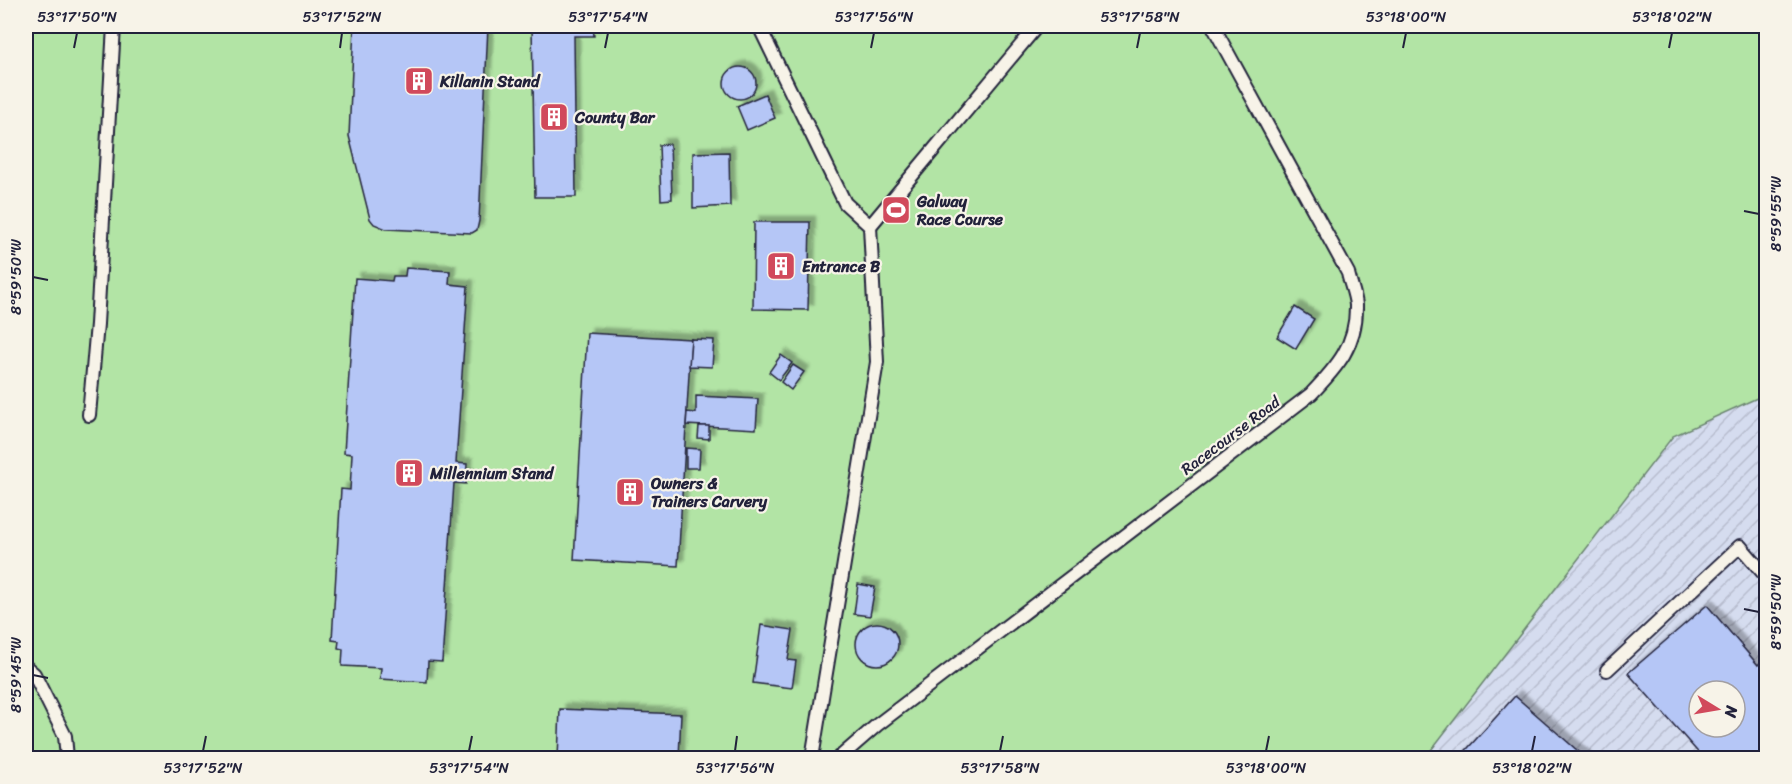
<svg xmlns="http://www.w3.org/2000/svg" width="1792" height="784" viewBox="0 0 1792 784" font-family="Sriracha,sans-serif">
  <style>
    .industrial { fill: url(#industrial-furrows); fill-rule: evenodd }
    .grass { fill: #b2e4a5; stroke: #6a8370; stroke-width: 1.5 }
    .building { fill: #b5c6f6; stroke: #22223b; stroke-width: 1.5; fill-rule: evenodd; filter: url(#shadow) }
    .lines { fill: none; stroke-linecap: round; stroke-linejoin: round }
    .service-casing { stroke: #22223b; stroke-width: 16 }
    .service { stroke: #f7f3e8; stroke-width: 12 }
    .ticks { fill: none; stroke: #22223b; stroke-width: 2 }
    .labels { text-anchor: middle; stroke-width: 4.5; stroke-linejoin: round; paint-order: stroke }
    .poi-label { font-size: 16px; font-weight: bold; fill: #22223b; stroke: #f7f3e8; text-anchor: start }
    .street-label { font-size: 16px; fill: #22223b; stroke: #f7f3e8 }
    .neatline { fill: none; stroke: #22223b; stroke-width: 2 }
    .ticks-label { font-size: 15px; text-anchor: middle; fill: #22223b }
  </style>
  <defs>
    <pattern id="industrial-furrows" width="10" height="10" patternUnits="userSpaceOnUse" patternTransform="scale(1.5)"><rect width="10" height="10" fill="#d5dcef"/><path d="M-1 1l2-2M0 10L10 0M9 11l2-2" fill="none" stroke="#b7bcce"/></pattern>
    <filter id="shadow"><feDropShadow dx="5.5" dy="-5.5" stdDeviation="1.5" flood-color="#0004"/></filter>
  </defs>
  <rect width="100%" height="100%" fill="#e3e6ec"/>
  <filter id="ink" filterUnits="userSpaceOnUse"><feTurbulence type="fractalNoise" baseFrequency=".0167" numOctaves="2"/><feDisplacementMap in="SourceGraphic" scale="12" xChannelSelector="R" yChannelSelector="G"/><feConvolveMatrix kernelMatrix="1 2 1 2 8 2 1 2 1" color-interpolation-filters="sRGB"/></filter>
  <g filter="url(#ink)">
    <path class="industrial" d="M1766,394V758H1425L1673,436ZM1699,691H1735V727H1699Z"/>
    <path class="grass" d="M26,26H1766V394L1673,436L1425,758H26Z"/>
    <g class="building">
      <path d="M354,26H488L479,221L477,230L472,233L386,229L374,224L370,219L349,136Z"/>
      <path d="M532,26H593L594,36H574L576,197H535Z"/>
      <circle cx="740" cy="83" r="16"/>
      <path d="M765,94L775,118L747,130L737,106Z"/>
      <path d="M670,144L672,199L661,200L659,145Z"/>
      <path d="M729,152L730,206L693,208V153Z"/>
      <path d="M754,222H810L808,310L753,309Z"/>
      <path d="M406,268L450,271L449,284L468,286L456,463L467,464L466,484L454,483L442,662L428,661L427,682L380,679L381,668L342,666L343,649L338,648L339,641L332,640L341,489L350,490L352,454L344,453L355,278L392,281L393,276H405Z"/>
      <path d="M1295,307L1314,319L1296,349L1277,337Z"/>
      <path d="M587,333L691,339L678,566L574,560Z"/>
      <path d="M691,339L714,340L712,367L689,366Z"/>
      <path d="M781,355L792,363L779,380L769,372Z"/>
      <path d="M793,365L804,372L791,390L781,382Z"/>
      <path d="M696,396L758,399L756,429L686,425L687,412L696,413Z"/>
      <path d="M699,426H709V439L698,438Z"/>
      <path d="M686,448L700,449L699,468H686Z"/>
      <path d="M858,584L875,587L870,616L854,614Z"/>
      <path d="M1707,605L1758,665L1766,656V758H1703L1628,673ZM1699,691H1735V727H1699Z"/>
      <circle cx="877" cy="644" r="21"/>
      <path d="M761,625L793,630L788,660L796,661L792,688L753,683Z"/>
      <path d="M1515,696L1586,758H1459Z"/>
      <path d="M560,709L681,714L679,758H558Z"/>
    </g>
    <g class="lines">
      <g class="service-casing">
        <g id="service">
          <path d="M759,26L845,203L870,226L877,362L812,758"/>
          <path d="M870,226L1037,26"/>
          <path d="M89,415L97,324L114,26"/>
          <path d="M26,667L34,674L65,736L67,758"/>
          <path d="M1607,670L1740,546L1766,576"/>
          <path d="M839,758L877,725L1311,394C1337,367 1357,345 1356,305C1355,294 1350,283 1348,273L1213,26"/>
        </g>
      </g>
      <use href="#service" class="service"/>
    </g>
  </g>
  <path class="ticks" d="M74,48L77,33M340,48L342,33M605,48L608,33M871,48L874,33M1137,48L1140,33M1403,48L1406,33M1669,48L1672,33M1744,211L1759,214M33,277L48,280M1744,609L1759,612M33,675L48,678M203,751L206,736M469,751L472,736M735,751L737,736M1000,751L1003,736M1266,751L1269,736M1532,751L1535,736"/>
  <defs>
    <g id="building-square" transform="scale(1.5)"><rect x="-9" y="-9" width="18" height="18" rx="4" fill="#d1495b" stroke="#f7f3e8"/><path d="M-4-6H4V6H1V3H-1V6H-4ZM-2.5-4.3h1.7v1.8h-1.7ZM.8-4.3h1.7v1.8H.8ZM-2.5-1h1.7V.8h-1.7ZM.8-1h1.7V.8H.8Z" fill="#fff"/></g>
    <g id="stadium-square" transform="scale(1.5)"><rect x="-9" y="-9" width="18" height="18" rx="4" fill="#d1495b" stroke="#f7f3e8"/><path d="M0-5a6.5 5 0 1 0 0 10a6.5 5 0 1 0 0-10ZM-3.5-1.8h7v3.6h-7Z" fill="#fff"/></g>
  </defs>
  <g fill-rule="evenodd">
    <use href="#building-square" x="419" y="81"/>
    <use href="#building-square" x="554" y="117"/>
    <use href="#stadium-square" x="896" y="210"/>
    <use href="#building-square" x="781" y="266"/>
    <use href="#building-square" x="409" y="473"/>
    <use href="#building-square" x="630" y="492"/>
  </g>
  <g class="labels">
    <g class="poi-label">
      <text x="440" y="87">Killanin Stand</text>
      <text x="575" y="123">County Bar</text>
      <text x="917" y="207">Galway<tspan x="917" dy="18">Race Course</tspan></text>
      <text x="802" y="272">Entrance B</text>
      <text x="430" y="479">Millennium Stand</text>
      <text x="651" y="489">Owners &amp;<tspan x="651" dy="18">Trainers Carvery</tspan></text>
    </g>
    <g class="street-label">
      <text transform="translate(1230 435) rotate(-37)" y="6">Racecourse Road</text>
    </g>
  </g>
  <rect width="1792" height="784" fill="none" stroke="#f7f3e8" stroke-width="66"/>
  <g transform="translate(1717 709) rotate(101)"><circle r="28" fill="#f7f3e8" stroke="#a29fa3" stroke-width="1.5"/>
  <path d="M0-4.5L10 22L0 15L-10 22Z" fill="#d1495b"/>
  <text y="-9" font-size="16" font-weight="bold" text-anchor="middle" fill="#22223b">N</text>
  </g>
  <rect x="33" y="33" width="1726" height="718" class="neatline"/>
  <g class="ticks-label">
    <text x="77" y="22">53°17'50"N</text>
    <text x="342" y="22">53°17'52"N</text>
    <text x="608" y="22">53°17'54"N</text>
    <text x="874" y="22">53°17'56"N</text>
    <text x="1140" y="22">53°17'58"N</text>
    <text x="1406" y="22">53°18'00"N</text>
    <text x="1672" y="22">53°18'02"N</text>
    <text transform="translate(1776 214) rotate(-90)" y="5">8°59'55"W</text>
    <text transform="translate(16 277) rotate(-90)" y="5">8°59'50"W</text>
    <text transform="translate(1776 612) rotate(-90)" y="5">8°59'50"W</text>
    <text transform="translate(16 675) rotate(-90)" y="5">8°59'45"W</text>
    <text x="203" y="773">53°17'52"N</text>
    <text x="469" y="773">53°17'54"N</text>
    <text x="735" y="773">53°17'56"N</text>
    <text x="1000" y="773">53°17'58"N</text>
    <text x="1266" y="773">53°18'00"N</text>
    <text x="1532" y="773">53°18'02"N</text>
  </g>
</svg>
